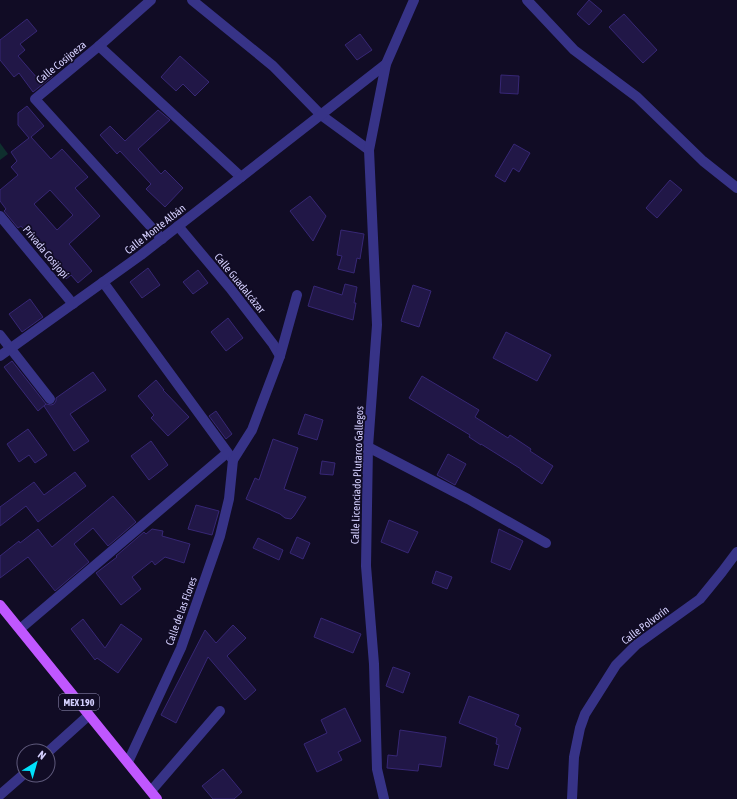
<svg xmlns="http://www.w3.org/2000/svg" width="737" height="799" viewBox="0 0 737 799" font-family="'Asap Condensed',sans-serif">
  <style>
    .green { fill: #0f2f2e }
    .building { fill: #211747; stroke: #372775; fill-rule: evenodd }
    .lines { fill: none; stroke-linecap: round; stroke-linejoin: round }
    .minor { stroke: #373387; stroke-width: 10 }
    .major { stroke: #c057ff; stroke-width: 10 }
    .labels { text-anchor: middle; stroke-width: 3.5; stroke-linejoin: round; paint-order: stroke }
    .shield { fill: #110c25; stroke: #9a95be; stroke-width: 1 }
    .shield-label { font-size: 10px; font-weight: bold; fill: #d5d0ff }
    .street-label { font-size: 11px; fill: #d5d0ff; stroke: #110c25 }
  </style>
  <rect width="100%" height="100%" fill="#110c25"/>
  <path class="green" d="M0,143L8,154L0,160Z"/>
  <g class="building">
    <path d="M589,0L602,11L589,25L577,14Z"/>
    <path d="M624,14L657,50L643,63L609,27Z"/>
    <path d="M27,19L37,31L20,44L25,50L18,56L38,79L50,71L53,76L33,92L19,73L14,77L0,60V40Z"/>
    <path d="M360,34L372,50L357,60L345,45Z"/>
    <path d="M180,56L209,82L195,96L183,84L176,91L161,77Z"/>
    <path d="M501,75L519,76L518,94L500,93Z"/>
    <path d="M27,106L44,126L31,137L51,159L62,149L88,177L75,188L100,216L69,244L92,271L78,283L71,275L66,279L21,226L18,228L4,211L6,209L0,201V190L18,175L11,167L17,161L11,152L29,138L18,125V113ZM50,190L73,215L57,230L34,204Z"/>
    <path d="M158,110L170,120L138,149L161,174L165,170L183,188L165,207L146,189L151,184L120,151L117,154L100,135L110,126L125,141Z"/>
    <path d="M514,144L530,153L519,172L513,168L505,182L495,176Z"/>
    <path d="M670,180L682,190L657,218L646,208Z"/>
    <path d="M310,196L326,216L313,241L290,211Z"/>
    <path d="M341,230L364,234L360,259L357,258L354,273L338,269L342,256L337,255Z"/>
    <path d="M148,268L160,285L142,298L130,282Z"/>
    <path d="M198,270L208,283L193,294L183,282Z"/>
    <path d="M345,284L357,287L354,303H356L353,320L308,306L314,286L342,295Z"/>
    <path d="M413,285L431,291L419,327L401,321Z"/>
    <path d="M30,299L43,317L22,332L9,314Z"/>
    <path d="M228,318L243,338L226,351L211,332Z"/>
    <path d="M506,332L551,355L537,381L493,358Z"/>
    <path d="M12,361L46,404L38,411L4,367Z"/>
    <path d="M93,372L106,390L70,414L89,441L74,451L44,406L46,404L51,405L54,404L56,401V398Z"/>
    <path d="M422,376L479,410L475,417L508,438L510,435L531,449L530,451L553,466L542,484L521,470V469L481,444V445L469,437L470,435L409,398Z"/>
    <path d="M156,380L164,390H163L189,417L168,436L151,418L154,415L138,396Z"/>
    <path d="M216,411L232,434L226,439L209,416Z"/>
    <path d="M305,414L323,420L317,440L298,434Z"/>
    <path d="M28,429L47,455L35,463L29,455L19,462L7,444Z"/>
    <path d="M273,439L298,448L284,489L306,497L294,516L291,519L285,518L280,514L246,499L255,478L259,480Z"/>
    <path d="M151,441L168,465L149,480L131,456Z"/>
    <path d="M448,454L466,464L455,485L437,475Z"/>
    <path d="M322,461L335,463L333,475L320,474Z"/>
    <path d="M75,472L86,486L38,522L26,506L0,526V507L34,482L44,495Z"/>
    <path d="M113,496L136,522L108,546L93,528L74,544L89,562L55,591L28,557L0,578V556L19,541L20,543L38,529L52,547Z"/>
    <path d="M196,505L219,511L212,535L188,529Z"/>
    <path d="M389,520L418,532L408,553L381,542Z"/>
    <path d="M152,529L163,531L162,536L190,544L184,563L165,557L155,565L152,561L132,577L141,589L121,605L96,573L117,557L116,556L144,532L146,534Z"/>
    <path d="M499,529L523,541L510,570L491,562Z"/>
    <path d="M297,537L310,543L303,559L290,553Z"/>
    <path d="M258,538L283,550L279,560L253,548Z"/>
    <path d="M436,571L452,577L447,589L432,583Z"/>
    <path d="M321,618L361,634L353,653L314,637Z"/>
    <path d="M83,619L105,648L121,624L142,639L118,673L97,658L95,660L71,629Z"/>
    <path d="M233,625L246,638L227,656L256,690L245,700L208,657L176,723L161,715L205,630L216,643Z"/>
    <path d="M393,667L410,673L403,693L386,686Z"/>
    <path d="M469,696L519,715L515,725L521,728L508,769L494,765L499,745L496,744L497,738L459,723Z"/>
    <path d="M345,708L361,741L338,752L342,760L317,772L304,744L327,733L321,720Z"/>
    <path d="M400,730L446,737L441,767L419,764L418,771L387,768L388,755L397,756Z"/>
    <path d="M223,769L242,792L234,799H213L202,786Z"/>
  </g>
  <g class="lines">
    <g class="minor">
      <path d="M151,0L99,46L35,99L162,239"/>
      <path d="M192,0L273,66L321,115L369,150"/>
      <path d="M527,0L574,50L637,97L703,161L737,188"/>
      <path d="M99,46L241,177"/>
      <path d="M0,216L73,304"/>
      <path d="M178,226L230,288L273,344L280,356"/>
      <path d="M103,282L233,460L229,499L220,536L181,648L128,762"/>
      <path d="M0,335L50,399"/>
      <path d="M0,356L141,255L386,64"/>
      <path d="M368,447L468,499L546,543"/>
      <path d="M233,460L252,430L280,356L297,295"/>
      <path d="M20,629L227,453"/>
      <path d="M48,752L89,715"/>
      <path d="M151,791L220,711"/>
      <path d="M0,795L24,774"/>
      <path d="M384,799L377,769L374,664L366,566L368,447L377,325L369,150L386,64L414,0"/>
      <path d="M572,799L574,757L580,728L585,714L616,665L636,645L700,599L722,572L737,552"/>
    </g>
    <path class="major" d="M0,605L157,799"/>
  </g>
  <g class="labels">
    <rect class="shield" x="59" y="694" width="40" height="16" rx="3"/>
    <g class="shield-label">
      <text x="79" y="706">MEX 190</text>
    </g>
    <g class="street-label">
      <text transform="translate(61 62) rotate(-39)" y="4">Calle Cosijoeza</text>
      <text transform="translate(155 229) rotate(-38)" y="4">Calle Monte Albán</text>
      <text transform="translate(46 252) rotate(50)" y="4">Privada Cosijopí</text>
      <text transform="translate(240 283) rotate(51)" y="4">Calle Guadalcázar</text>
      <text transform="translate(357 475) rotate(-88)" y="4">Calle Licenciado Plutarco Gallegos</text>
      <text transform="translate(181 611) rotate(-70)" y="4">Calle de las Flores</text>
      <text transform="translate(645 625) rotate(-37)" y="4">Calle Polvorín</text>
    </g>
  </g>
  <g transform="translate(36 763) rotate(37)"><circle r="19" fill="#110c25" stroke="#5f5a7c"/>
  <path d="M0-3L7 15L0 10L-7 15Z" fill="#00e1fb"/>
  <text y="-6" font-size="11" font-weight="bold" text-anchor="middle" fill="#d5d0ff">N</text>
  </g>
</svg>
